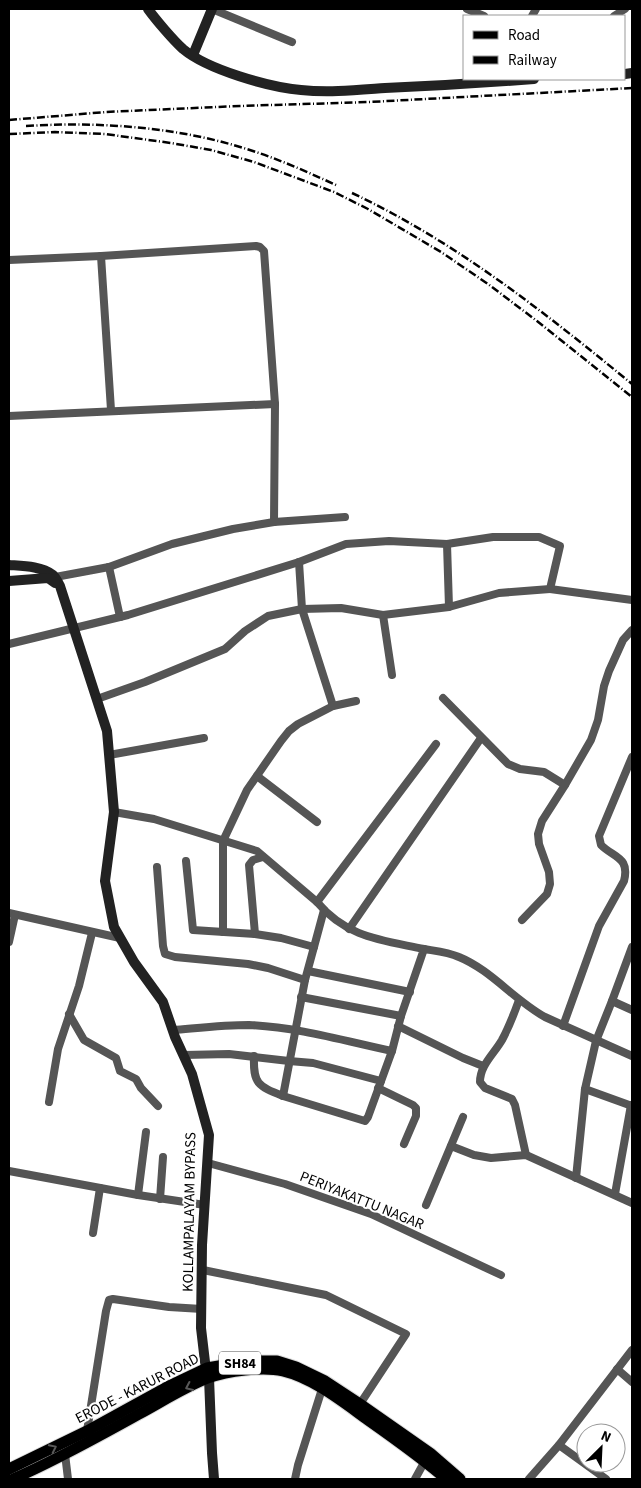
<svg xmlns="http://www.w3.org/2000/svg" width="641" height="1488" viewBox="0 0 641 1488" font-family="'Source Sans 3',sans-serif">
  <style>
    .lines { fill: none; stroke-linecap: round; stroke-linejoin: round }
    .primary-casing { stroke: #dbdbdb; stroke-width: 13 }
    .street { stroke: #555; stroke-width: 8 }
    .secondary { stroke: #222; stroke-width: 10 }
    .primary { stroke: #000; stroke-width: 11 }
    .rail { stroke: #000; stroke-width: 2.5; stroke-dasharray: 8 2.5 1 2.5; stroke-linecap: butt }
    .oneway { stroke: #595959 }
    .labels { text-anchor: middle; stroke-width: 4; stroke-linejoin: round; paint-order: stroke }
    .shield { fill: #fff; stroke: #4c4c4c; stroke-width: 1 }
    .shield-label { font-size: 14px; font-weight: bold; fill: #000 }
    .street-label { font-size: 15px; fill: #000; stroke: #fff }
  </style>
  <rect width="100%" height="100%" fill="#fff"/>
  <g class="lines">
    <g class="primary-casing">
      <g id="primary">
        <path d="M9,1469L87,1431L167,1387L207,1368L248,1361H277L296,1367L325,1381L360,1404L430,1453L460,1479"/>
        <path d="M13,1479C57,1460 99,1436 141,1413C163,1401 185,1387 208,1378C227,1371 263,1366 283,1371C313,1378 343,1402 368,1420C395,1439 422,1458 446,1479"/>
      </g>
    </g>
    <g class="street">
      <path d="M212,9L292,42"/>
      <path d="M467,9L484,16"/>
      <path d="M532,16L536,9"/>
      <path d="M614,16L625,9"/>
      <path d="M101,256L111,410"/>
      <path d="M9,260L101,256L256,246L260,247L264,251L275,404L9,416"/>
      <path d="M274,522L275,404"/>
      <path d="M447,544L449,607"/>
      <path d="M299,562L302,609L333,706"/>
      <path d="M109,567L120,617"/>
      <path d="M50,578L109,567L172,544L233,529L274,522L345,517"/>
      <path d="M550,589L632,600"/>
      <path d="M383,615L392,675"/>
      <path d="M9,644L128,615L299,562L346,544L389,541L447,544L493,537H539L560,546L550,589L499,593L449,607L383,615L341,608L302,609L268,616L245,631L225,649L145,682L97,699"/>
      <path d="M443,698L508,764L520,769L544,772L565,785"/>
      <path d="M109,755L204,738"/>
      <path d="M257,776L317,822"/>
      <path d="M114,812L154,819L257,851L317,902C347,938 382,940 424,949L401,1016L392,1051L368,1117L365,1121L283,1096C258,1086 253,1084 254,1056"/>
      <path d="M186,861L193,930L255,934L281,938L314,947L305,980L283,1096"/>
      <path d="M157,867L163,946L165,954L175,957L248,964L268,968L305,980"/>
      <path d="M317,902L436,744"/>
      <path d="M9,913L120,938"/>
      <path d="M522,920L547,894L550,884L549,872L539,844L538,834L542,821L565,785L591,740L598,720L604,686L609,671L623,640L632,630"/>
      <path d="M349,929L481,738"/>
      <path d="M223,932V841L247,790L281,741L289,731L298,724L333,706L356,701"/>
      <path d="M255,934L249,865L253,860L263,857"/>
      <path d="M9,942L15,915"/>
      <path d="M314,947L324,910"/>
      <path d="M424,949C436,951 448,952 459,957C491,970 514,1000 545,1017L632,1056"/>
      <path d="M308,971L410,992"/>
      <path d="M301,997L401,1016"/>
      <path d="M519,1000C514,1014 509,1027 502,1040C494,1054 480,1065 480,1082L485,1088L512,1099L515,1105L526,1155"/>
      <path d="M612,1001L632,1010"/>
      <path d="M69,1014L84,1040L116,1058L120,1071L136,1079L141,1088L158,1106"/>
      <path d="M398,1026L463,1058L483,1066"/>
      <path d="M563,1026L599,926L624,881C630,857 614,858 601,845L599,836L632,757"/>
      <path d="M173,1030C198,1028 224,1025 249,1025C297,1027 345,1041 392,1051"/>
      <path d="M184,1055L229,1054L289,1061L313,1063L381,1081"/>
      <path d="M378,1088L413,1105L416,1108V1116L404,1144"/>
      <path d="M585,1089L632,1106"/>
      <path d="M49,1102L58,1049L79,986L92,933"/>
      <path d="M451,1146L474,1155L491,1158L526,1155L632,1203"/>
      <path d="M208,1163L285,1184L371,1214L501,1275"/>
      <path d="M9,1171L138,1195L205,1205"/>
      <path d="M576,1178L585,1089L596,1041L612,1001L632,947"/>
      <path d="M615,1194L631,1105"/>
      <path d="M138,1195L146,1132"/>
      <path d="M160,1199L163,1157"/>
      <path d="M426,1205L463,1117"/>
      <path d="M93,1233L100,1188"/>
      <path d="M203,1270L326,1295L406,1334L360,1404"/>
      <path d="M617,1369L632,1382"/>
      <path d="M87,1431L106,1311L109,1300L113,1299L169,1307L202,1309"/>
      <path d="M559,1445L606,1479"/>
      <path d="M65,1454L68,1479"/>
      <path d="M295,1479L298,1465L322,1389"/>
      <path d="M415,1479L426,1459"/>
      <path d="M529,1479L559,1445L632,1350"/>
    </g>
    <g class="secondary">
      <path d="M148,9C156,20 173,40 183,49C208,70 269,87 301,90C329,93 358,90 385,88C435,86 484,83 534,79"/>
      <path d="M193,55L212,9"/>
      <path d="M625,74L632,73"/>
      <path d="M9,565C23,566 41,566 53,575C56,578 58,582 60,586L107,731L114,812L105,881L114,927L134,962L163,1002L175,1037L192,1074L209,1135L202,1245L201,1328L205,1362L209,1378L212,1453L214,1479"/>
      <path d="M9,581L48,578L55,583"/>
    </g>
    <use href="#primary" class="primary"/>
    <g class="rail">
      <path d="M9,120L106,112L240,106L369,102L632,88"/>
      <path d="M26,126C108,121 193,128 270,157C292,165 314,175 336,185"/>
      <path d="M9,134L55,132L105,134L171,143L211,150L254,162L334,192L368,209L441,252L488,284L537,321L632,397"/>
      <path d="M352,193C456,242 544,312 632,384"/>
    </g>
  </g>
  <defs><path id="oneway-chevron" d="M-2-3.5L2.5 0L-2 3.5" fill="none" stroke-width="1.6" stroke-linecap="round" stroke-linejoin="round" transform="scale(1.25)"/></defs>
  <g class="oneway">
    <use href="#oneway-chevron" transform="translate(189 1387) rotate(155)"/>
    <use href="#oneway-chevron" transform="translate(53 1448) rotate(-26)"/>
  </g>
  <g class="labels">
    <rect class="shield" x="219" y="1351.5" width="42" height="23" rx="4"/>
    <g class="shield-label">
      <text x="240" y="1368">SH84</text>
    </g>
    <g class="street-label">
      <text transform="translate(362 1200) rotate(22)" y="5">PERIYAKATTU NAGAR</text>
      <text transform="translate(189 1212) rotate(-89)" y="5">KOLLAMPALAYAM BYPASS</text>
      <text transform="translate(137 1388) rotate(-27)" y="5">ERODE - KARUR ROAD</text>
    </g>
  </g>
  <rect width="641" height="1488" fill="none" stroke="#000000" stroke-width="20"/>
  <rect x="463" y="15" width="162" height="65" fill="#ffffff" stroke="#999999"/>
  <rect x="473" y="31" width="25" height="8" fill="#000000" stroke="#999999"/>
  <text x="508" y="40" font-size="15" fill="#000000">Road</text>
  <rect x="473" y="56" width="25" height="8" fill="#000000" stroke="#999999"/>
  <text x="508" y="65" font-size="15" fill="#000000">Railway</text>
  <g transform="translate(601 1448) rotate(24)"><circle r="24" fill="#ffffff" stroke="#999999"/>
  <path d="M0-4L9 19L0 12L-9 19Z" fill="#000000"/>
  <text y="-8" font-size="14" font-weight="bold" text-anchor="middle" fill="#000000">N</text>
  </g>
</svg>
